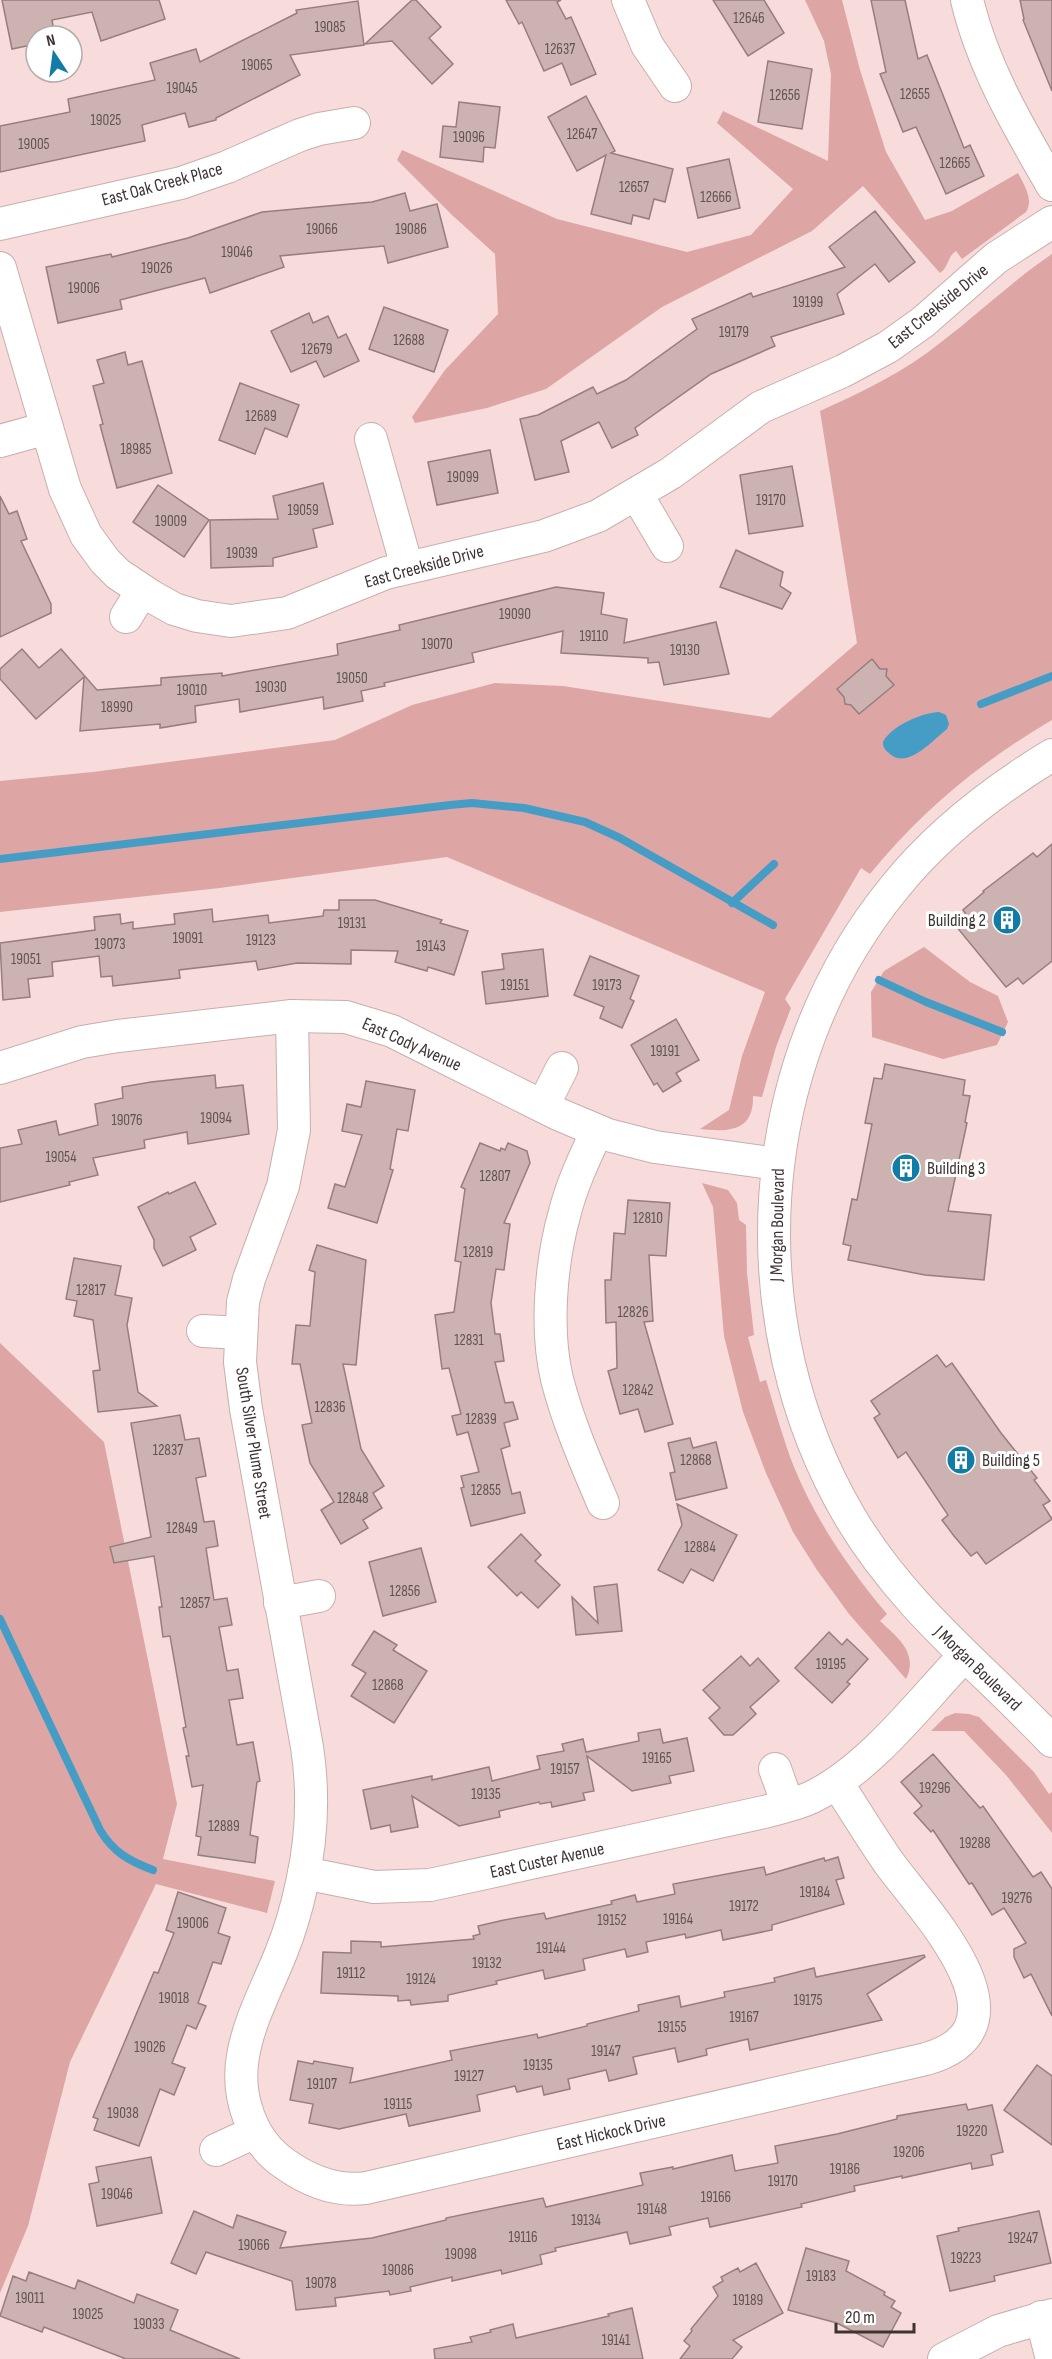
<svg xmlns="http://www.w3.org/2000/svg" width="1052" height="2359" viewBox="0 0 1052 2359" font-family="'Sofia Sans Condensed',sans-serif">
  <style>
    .green { fill: #dea5a5 }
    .water { fill: #459dc6 }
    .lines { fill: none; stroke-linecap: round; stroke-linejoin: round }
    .stream { stroke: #459dc6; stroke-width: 8 }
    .building { fill: #ccb2b1; stroke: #977e7e; stroke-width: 1.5 }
    .minor-casing { stroke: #c8aead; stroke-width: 34 }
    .minor { stroke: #fff; stroke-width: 32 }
    .labels { text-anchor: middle; stroke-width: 6; stroke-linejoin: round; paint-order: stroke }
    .number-label { font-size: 15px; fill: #625352 }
    .street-label { font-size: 18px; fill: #3e3333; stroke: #fff }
    .poi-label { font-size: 18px; fill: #3e3333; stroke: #fff; text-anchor: start }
  </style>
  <rect width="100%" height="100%" fill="#f8dcdb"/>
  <g class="green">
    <path d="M805,0H842L860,70L886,152L925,220L952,211L1018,173C1024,185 1034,199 1026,212L962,259L956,251C947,257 949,267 940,273L863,186L812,231L662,307L546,389L487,408L415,423L412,417L445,370L498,314L495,254L452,215L397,160L402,150L557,219L687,252L751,235L793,189L717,123L723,111L828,161L831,74L824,41Z"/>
    <path d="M1052,254V720C982,761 921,811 870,874L861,868L785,999L791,1008L776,1047L762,1097L753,1096C754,1132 728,1132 700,1129L729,1110L742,1056L765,992L447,857L220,888L0,912V781L93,772L335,740L412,705L495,683L563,686L770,718L857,643L820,411C862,392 904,372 940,343C978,314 1012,281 1052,254Z"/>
    <path d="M924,947L970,982L998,996L1008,1022L997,1045L943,1059L872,1037L871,992L884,971Z"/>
    <path d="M702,1183L728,1190L737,1203L739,1220L746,1225L747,1273L754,1335L748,1337L760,1382L766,1380C775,1409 783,1439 794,1467C816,1521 850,1570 887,1614L880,1621C897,1637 919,1653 906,1679L849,1614L817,1570L793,1532L766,1473L743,1412L724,1336L713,1207Z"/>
    <path d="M0,1343L104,1442L177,1804L163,1859L275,1881L267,1913L156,1884L70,2062L28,2226L0,2293Z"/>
    <path d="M955,1713L969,1714L979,1717L1034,1772L1049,1794L1052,1792V1833L1006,1775L964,1731H931L945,1717Z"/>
  </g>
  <path class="water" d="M939,712L946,715L949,724L947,729C933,740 907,770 890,754C885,750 883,748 883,742C891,726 921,713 939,712Z"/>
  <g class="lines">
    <g class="stream">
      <path d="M981,704L1052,676"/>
      <path d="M0,859L450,805L472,803L524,808L585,822L620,838L773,925"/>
      <path d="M732,903L774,864"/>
      <path d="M879,980L926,1002L1002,1032"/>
      <path d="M0,1619L100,1830C113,1852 129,1861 153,1870"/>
    </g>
  </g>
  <g class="building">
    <path d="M2,0H159L165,19L101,41L92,12L52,20L55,36H36V44L12,49Z"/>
    <path d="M412,0H416L441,27L429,38L453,64L432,84L392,41L365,44Z"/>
    <path d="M506,0H561L557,2L566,19L571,17L596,74L571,85L562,63L544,71L522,22L519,24Z"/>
    <path d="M713,0H764L784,33L748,56Z"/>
    <path d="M871,0H905L918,59L927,55L964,148L970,145L984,176L946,194L916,127L903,132L880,74L886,72Z"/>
    <path d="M1020,0H1052V91L1023,20L1024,19Z"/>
    <path d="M358,1L364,45L290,55L300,75L216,118V120L189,127L185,113L142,125L145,141L0,172V126L70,112L68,99L155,80L150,63L196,49L200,62L297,13L296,10Z"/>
    <path d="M768,61L812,69L802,129L758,122Z"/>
    <path d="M586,96L615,151L611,153L673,169L665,202L654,199L649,219L633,215L631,224L591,214L606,155L577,171L548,117Z"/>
    <path d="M459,102L500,107L495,148L484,147L483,162L440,157L443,126L456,127Z"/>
    <path d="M729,159L740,208L698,218L687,168Z"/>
    <path d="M405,193L410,211L437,204L448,247L388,263L384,246L280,256L284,267L210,293L205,278L120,300L122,309L58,323L46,267L111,254L112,257L188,238L262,212L372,202Z"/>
    <path d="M875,211L915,262L889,282L875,264L837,294L844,314L771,337L775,346L711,374L635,428L638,435L612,448L599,422L561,441L569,472L535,480L520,419L538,415L593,387L597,394L626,380L697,329L692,319L751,293L753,297L845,267L829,247Z"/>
    <path d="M384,307L448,330L434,372L369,349Z"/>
    <path d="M309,313L313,323L328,316L338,338L346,334L359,361L324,377L316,361L291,372L271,331Z"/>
    <path d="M125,352L128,365L142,361L172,473L117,488L100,425L103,424L93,386L104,383L97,360Z"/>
    <path d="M240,383L299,405L287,437L265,428L255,454L219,440Z"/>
    <path d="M490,450L498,493L437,505L428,462Z"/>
    <path d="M792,466L803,526L749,534L740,475Z"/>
    <path d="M323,483L333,524L313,529L317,547L273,558V566L211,568L210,520L278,519L273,496Z"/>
    <path d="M158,485L209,520L184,557L133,522Z"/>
    <path d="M0,496L9,514L17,511L27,539L21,541L51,604V613L0,637Z"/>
    <path d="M736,550L783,572L780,586L791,593L782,609L720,587Z"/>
    <path d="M556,587L604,593L601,614L627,619L624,643L716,622L729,674L664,685L659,662L648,663V658L561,653L563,631L472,653L474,662L384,683L385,686L361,691L363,701L324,709L323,697L240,712L239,699L195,706L196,722L160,728V724L80,731L84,677L36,719L0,679V669L22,649L39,668L61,649L97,690L161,685V678L222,673V676L338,655L337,644L400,630L399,625Z"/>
    <path d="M872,659L880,669H887L886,676L894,685L859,714L851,705L845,704L844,697L837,689Z"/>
    <path d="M1052,844V961L1023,984L1018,978L1006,987L955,925L967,916L963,910L984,892L983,891L1033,853L1037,857Z"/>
    <path d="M339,900H375L442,920L440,923L468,931L454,975L428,967L427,971L395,962L398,951L351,950V964L297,963L258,970L256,961L179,970L180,978L113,986L112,976L101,977L99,956L52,962L53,976L28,979L30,997L3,1000L0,943L95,930L94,917L120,914L121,924L133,922V929L175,924L174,914L212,909L213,922L268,915L269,923L323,916L324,910H339Z"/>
    <path d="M543,949L548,996L486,1004L482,972L504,969L502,954Z"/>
    <path d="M590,956L639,976L630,999L634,1001L622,1028L600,1018L604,1007L574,995Z"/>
    <path d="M676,1019L699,1060L676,1073L681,1081L663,1092L657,1083L654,1085L631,1045Z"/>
    <path d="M885,1064L965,1080L963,1095L970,1096L965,1122L967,1123L948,1211L991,1215L984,1280L925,1275L848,1260L851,1246L843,1244L852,1199L857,1200L872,1124L865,1123L874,1078L882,1079Z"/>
    <path d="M215,1075L216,1088L243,1085L249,1134L188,1144L187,1132L144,1140L145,1148L93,1158L98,1175L69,1182L70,1185L0,1202V1148L22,1144L18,1130L56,1121L59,1135L98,1125L95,1104L123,1098L122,1087L151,1082Z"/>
    <path d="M366,1081L415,1090L408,1131L397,1129L390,1169L393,1170L377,1223L328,1208L335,1184L345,1187L362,1135L342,1131L347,1104L361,1107Z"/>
    <path d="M480,1143L500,1151L501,1148L505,1150L508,1143L527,1151L530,1163L504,1223L510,1224L504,1270L496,1269L491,1303L495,1334H500L504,1361L495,1362L505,1403L513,1402L518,1419L504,1423L510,1446L501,1449L512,1494L520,1492L525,1513L471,1526L461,1488L464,1487L461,1476L479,1472L468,1432L457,1435L452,1416L461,1414L449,1368L442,1369L435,1315L454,1312L461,1262L455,1261L465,1189L461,1187Z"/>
    <path d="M195,1182L216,1224L190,1237L196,1250L163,1266L154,1248V1240L138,1207L168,1192L169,1194Z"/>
    <path d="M628,1200L670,1203L666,1256L649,1255L653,1321L644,1322L673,1424L645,1432L638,1409L620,1414L608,1371L617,1368L616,1322L606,1323L605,1280H611L614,1233L625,1234Z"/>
    <path d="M317,1245L366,1260L356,1365L343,1364L361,1449L384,1486L373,1493L382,1508L363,1520L368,1528L341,1544L321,1510L334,1502L310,1463L302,1425L312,1423L300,1364H292L296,1325L310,1326L315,1272L309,1270Z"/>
    <path d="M74,1258L121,1266L115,1295L132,1298L127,1325L138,1392L157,1406L98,1412L93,1371L100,1370L93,1320L74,1316L77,1301L66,1299Z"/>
    <path d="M937,1355L946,1367L952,1363L1001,1433L1037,1478L1034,1480L1050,1501L1043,1505L1052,1519L986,1564L977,1552L971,1556L954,1536L942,1520L948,1515L906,1452L898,1458L874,1418L880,1414L871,1401Z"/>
    <path d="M180,1415L185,1440L199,1438L206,1476L196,1478L204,1522L214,1521L218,1546L206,1548L214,1600L227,1598L232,1625L219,1627L227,1671L238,1669L243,1698L229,1700L237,1745L253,1742L260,1781L257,1782L250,1835L258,1837L255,1863L198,1855L201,1837L196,1836L203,1785L192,1787L186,1756H189L183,1728L186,1727L170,1636L163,1637L159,1607H162L154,1556L114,1563L110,1547L151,1537L131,1423Z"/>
    <path d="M690,1438L693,1448L716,1442L727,1488L676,1500L670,1473L675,1472L668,1443Z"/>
    <path d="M677,1504L737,1535L713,1581L691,1569L683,1583L658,1570L682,1525Z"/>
    <path d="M521,1534L541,1555L535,1561L560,1585L538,1608L521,1592L517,1596L488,1567Z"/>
    <path d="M421,1548L436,1602L383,1616L369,1562Z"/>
    <path d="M617,1584L622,1631L576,1635L572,1597L598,1623L594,1587Z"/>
    <path d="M374,1631L397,1645L393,1650L427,1671L394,1723L351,1696L366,1673L352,1665Z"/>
    <path d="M829,1632L842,1645L847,1639L868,1659L847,1682L850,1684L832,1703L795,1668Z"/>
    <path d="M741,1656L750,1666L758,1658L779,1681L750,1707L756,1714L733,1735H724L709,1718L720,1708L703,1690Z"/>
    <path d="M660,1729L663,1743L687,1738L694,1771L669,1776L671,1783L632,1791L587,1756L594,1791L583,1793L585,1800L552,1807L551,1802L540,1804L539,1802L499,1811L500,1817L459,1826L412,1796L418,1827L391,1832L390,1825L371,1829L363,1790L432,1776V1780L489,1767L492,1781L540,1769L537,1756L564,1751L562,1744L583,1739L586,1752L639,1741L638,1733Z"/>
    <path d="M933,1754L980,1808L983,1806L1033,1877L1041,1872L1052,1889V2016L1031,1974L1024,1978L1014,1957V1949L1026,1943L1004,1908L992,1915L972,1883L969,1884L933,1830L931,1832L914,1813L922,1806L901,1782Z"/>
    <path d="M838,1857L844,1878L836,1880L844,1904L772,1925V1930L723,1940L721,1930L686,1938L685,1934L646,1942L648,1952L627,1957L625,1949L583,1959L585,1970L545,1979L543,1970L496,1981L497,1984L448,1995V2001L411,2005L410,2000L398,2001V1996L321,1993L323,1952L351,1953V1941L381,1942V1947L474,1939L473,1936L480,1934L478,1926L504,1920L544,1913L546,1919L612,1904L611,1901L635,1895L637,1902L675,1894L673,1884L764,1867L766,1875L824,1858L825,1861Z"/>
    <path d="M178,1892L226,1908L218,1933L230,1937L221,1964L213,1962L198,2003L206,2006L196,2029L187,2025L172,2063L185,2068L174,2095L160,2089L139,2146L94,2130L98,2119L93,2117L154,1972L158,1973L174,1933L166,1930Z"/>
    <path d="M924,1955L925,1957L867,1994L882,2020L750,2050L748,2039L706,2049L707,2055L678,2062L675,2048L633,2057L637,2074L609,2081L606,2070L568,2079L570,2089L544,2095L542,2086L517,2092L515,2086L477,2095L480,2111L409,2126L406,2114L339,2129L309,2123L313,2104L290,2100L298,2061L313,2064L314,2061L353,2068L350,2083L452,2060L450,2051L537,2034L538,2038L587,2026V2024L639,2011L638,2005L679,1996L681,2007L725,1997L724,1992L775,1982L774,1978L814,1968L816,1977Z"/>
    <path d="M1037,2065L1052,2076V2145L1004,2110Z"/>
    <path d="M966,2104L968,2110L992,2105L1003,2152L991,2155L993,2165L972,2169L971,2163L902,2178V2176L854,2186L855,2191L801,2204L802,2207L710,2227L708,2218L669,2227L671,2235L630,2244L627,2232L555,2248L556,2251L540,2255L542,2264L502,2274L501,2270L452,2281V2277L410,2287L411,2291L390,2295L389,2291L335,2298L336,2306L296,2310L292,2281L206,2252L196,2274L171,2263L194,2211L233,2228L237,2215L286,2232L280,2248L372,2238L446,2220V2218L543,2198L546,2207L599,2195L643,2185L640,2173L673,2167V2169L732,2155L735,2171L778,2163L775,2146L837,2134L897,2119V2116Z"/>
    <path d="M151,2157L162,2213L97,2226L89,2184L99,2182L96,2167Z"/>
    <path d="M1039,2211L1051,2263L994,2276L995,2281L950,2291L937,2236L959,2231L958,2228Z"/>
    <path d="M806,2248L849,2261L846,2271L885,2292L884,2295L895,2301L891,2307L901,2313L883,2347L837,2323L788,2310Z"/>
    <path d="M756,2263L783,2313L733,2340L742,2347L732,2359H680L690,2346L684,2341L692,2331L691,2329L718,2296L713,2287L723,2281L721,2277L738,2268L740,2272Z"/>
    <path d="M29,2272L75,2289L78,2280L134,2303L137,2294L178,2310L170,2330L240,2359H126L44,2327L42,2332L0,2316L13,2276L26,2281Z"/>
    <path d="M632,2308L643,2359H435L434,2349L472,2342L470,2337L491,2332L490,2330L513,2324L516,2338L609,2316L608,2314Z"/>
  </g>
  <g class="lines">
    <g class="minor-casing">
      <g id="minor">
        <path d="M628,0L647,45L675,86"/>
        <path d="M967,0C983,67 1018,126 1052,185"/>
        <path d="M0,224L181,183L227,167L300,135L319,129L354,123"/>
        <path d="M0,268L65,489L86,535L105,561L118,574L151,596L174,609L197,616L231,621L287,613L386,573L544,536L598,516L671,473L761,407L843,371L888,347L923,322L996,258L1052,222"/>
        <path d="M371,439L407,567"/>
        <path d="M0,441L47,428"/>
        <path d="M637,495L667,546"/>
        <path d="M126,617L142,591"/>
        <path d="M1052,755C993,791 937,834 894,888C750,1064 736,1323 850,1517C904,1608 981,1666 1052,1741"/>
        <path d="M292,1016L294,1130L283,1186L249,1279L243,1302L240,1362L246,1409L307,1747C314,1793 312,1838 302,1883C297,1907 290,1931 281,1953C268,1986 249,2020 243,2056C236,2096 251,2141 285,2164C309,2181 336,2192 366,2188L926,2059C1038,2027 924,1911 889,1863C871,1837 854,1809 837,1783"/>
        <path d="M0,1068L82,1042L118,1036L292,1016L346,1017L392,1031L558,1114L608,1135L655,1147L777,1164"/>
        <path d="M543,1106L562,1068"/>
        <path d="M597,1131C585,1157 572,1184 565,1212C551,1261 545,1329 557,1379C568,1422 586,1463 603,1503"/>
        <path d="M203,1331L241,1333"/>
        <path d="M280,1603L319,1596"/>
        <path d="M775,1769L788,1805"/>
        <path d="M304,1873L374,1887L430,1885L764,1812C780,1808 797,1804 812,1797C870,1769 920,1702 964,1656"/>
        <path d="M216,2150L255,2132"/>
        <path d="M1041,2317L1052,2359"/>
        <path d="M944,2359L998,2331L1052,2315"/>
      </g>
    </g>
    <use href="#minor" class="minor"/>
  </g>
  <defs>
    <g id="building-disc" transform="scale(1.5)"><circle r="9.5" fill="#117ca6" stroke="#fff"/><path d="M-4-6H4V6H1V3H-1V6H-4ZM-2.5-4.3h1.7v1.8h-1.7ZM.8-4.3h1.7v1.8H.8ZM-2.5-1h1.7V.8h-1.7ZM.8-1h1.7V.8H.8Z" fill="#fff"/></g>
  </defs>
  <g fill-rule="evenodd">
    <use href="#building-disc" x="1007" y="920"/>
    <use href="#building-disc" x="906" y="1168"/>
    <use href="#building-disc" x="961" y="1460"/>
  </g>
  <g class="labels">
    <g class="number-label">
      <text x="749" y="23">12646</text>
      <text x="330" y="32">19085</text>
      <text x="560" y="54">12637</text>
      <text x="257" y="70">19065</text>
      <text x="182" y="93">19045</text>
      <text x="915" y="99">12655</text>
      <text x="785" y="100">12656</text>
      <text x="106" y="125">19025</text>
      <text x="582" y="139">12647</text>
      <text x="469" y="142">19096</text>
      <text x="34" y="149">19005</text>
      <text x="955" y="168">12665</text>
      <text x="634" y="192">12657</text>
      <text x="716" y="202">12666</text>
      <text x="322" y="234">19066</text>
      <text x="411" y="234">19086</text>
      <text x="237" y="257">19046</text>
      <text x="157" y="273">19026</text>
      <text x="84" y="293">19006</text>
      <text x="808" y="307">19199</text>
      <text x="734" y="337">19179</text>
      <text x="409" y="345">12688</text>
      <text x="317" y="354">12679</text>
      <text x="261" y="421">12689</text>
      <text x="136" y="454">18985</text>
      <text x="463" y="482">19099</text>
      <text x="771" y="505">19170</text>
      <text x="303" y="515">19059</text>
      <text x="171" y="526">19009</text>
      <text x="242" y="558">19039</text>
      <text x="515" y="619">19090</text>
      <text x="594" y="641">19110</text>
      <text x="437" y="649">19070</text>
      <text x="685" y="655">19130</text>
      <text x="352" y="683">19050</text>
      <text x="271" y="692">19030</text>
      <text x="192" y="695">19010</text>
      <text x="117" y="712">18990</text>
      <text x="352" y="928">19131</text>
      <text x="188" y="943">19091</text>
      <text x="261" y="945">19123</text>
      <text x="110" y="949">19073</text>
      <text x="431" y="951">19143</text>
      <text x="26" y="964">19051</text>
      <text x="515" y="990">19151</text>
      <text x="607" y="990">19173</text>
      <text x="665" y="1056">19191</text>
      <text x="216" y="1123">19094</text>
      <text x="127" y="1125">19076</text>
      <text x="61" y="1162">19054</text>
      <text x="495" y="1181">12807</text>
      <text x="648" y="1223">12810</text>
      <text x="478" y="1257">12819</text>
      <text x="91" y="1295">12817</text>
      <text x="633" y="1317">12826</text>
      <text x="469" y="1345">12831</text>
      <text x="638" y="1395">12842</text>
      <text x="330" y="1412">12836</text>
      <text x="481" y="1424">12839</text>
      <text x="168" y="1455">12837</text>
      <text x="696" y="1465">12868</text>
      <text x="486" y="1495">12855</text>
      <text x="353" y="1503">12848</text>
      <text x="182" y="1533">12849</text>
      <text x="700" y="1552">12884</text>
      <text x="405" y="1596">12856</text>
      <text x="195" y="1608">12857</text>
      <text x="831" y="1669">19195</text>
      <text x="388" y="1690">12868</text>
      <text x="657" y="1763">19165</text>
      <text x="565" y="1774">19157</text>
      <text x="935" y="1793">19296</text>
      <text x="486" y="1799">19135</text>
      <text x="224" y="1831">12889</text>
      <text x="975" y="1848">19288</text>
      <text x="815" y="1897">19184</text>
      <text x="1017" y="1903">19276</text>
      <text x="744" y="1911">19172</text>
      <text x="678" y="1924">19164</text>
      <text x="612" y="1925">19152</text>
      <text x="193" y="1928">19006</text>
      <text x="551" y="1953">19144</text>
      <text x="487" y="1968">19132</text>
      <text x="351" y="1978">19112</text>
      <text x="421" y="1984">19124</text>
      <text x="174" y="2003">19018</text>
      <text x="808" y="2005">19175</text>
      <text x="744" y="2022">19167</text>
      <text x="672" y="2032">19155</text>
      <text x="150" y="2052">19026</text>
      <text x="606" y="2056">19147</text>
      <text x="538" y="2070">19135</text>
      <text x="469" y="2081">19127</text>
      <text x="322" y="2089">19107</text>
      <text x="398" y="2109">19115</text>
      <text x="123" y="2118">19038</text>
      <text x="972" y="2136">19220</text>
      <text x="909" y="2157">19206</text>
      <text x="845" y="2174">19186</text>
      <text x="783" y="2186">19170</text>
      <text x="117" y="2199">19046</text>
      <text x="716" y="2202">19166</text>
      <text x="652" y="2214">19148</text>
      <text x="586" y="2225">19134</text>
      <text x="523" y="2242">19116</text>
      <text x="1023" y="2243">19247</text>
      <text x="254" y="2250">19066</text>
      <text x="461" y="2259">19098</text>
      <text x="966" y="2263">19223</text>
      <text x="398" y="2275">19086</text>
      <text x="821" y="2281">19183</text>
      <text x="321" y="2288">19078</text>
      <text x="30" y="2303">19011</text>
      <text x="748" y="2305">19189</text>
      <text x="88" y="2319">19025</text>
      <text x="149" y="2329">19033</text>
      <text x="616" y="2345">19141</text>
    </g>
    <g class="street-label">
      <text transform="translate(162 184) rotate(-15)" y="6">East Oak Creek Place</text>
      <text transform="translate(938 306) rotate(-39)" y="6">East Creekside Drive</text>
      <text transform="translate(424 566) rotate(-15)" y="6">East Creekside Drive</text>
      <text transform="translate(412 1044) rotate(24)" y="6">East Cody Avenue</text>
      <text transform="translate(777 1225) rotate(-89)" y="6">J Morgan Boulevard</text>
      <text transform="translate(254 1443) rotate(81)" y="6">South Silver Plume Street</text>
      <text transform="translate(978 1668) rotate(44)" y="6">J Morgan Boulevard</text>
      <text transform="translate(547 1860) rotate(-12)" y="6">East Custer Avenue</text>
      <text transform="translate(611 2132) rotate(-13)" y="6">East Hickock Drive</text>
    </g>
    <g class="poi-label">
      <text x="986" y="926" text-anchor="end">Building 2</text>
      <text x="927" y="1174">Building 3</text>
      <text x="982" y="1466">Building 5</text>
    </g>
  </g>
  <g transform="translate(54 54) rotate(347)"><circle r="28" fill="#ffffff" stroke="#b2adad" stroke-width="1.5"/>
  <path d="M0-4.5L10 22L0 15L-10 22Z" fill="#117ca6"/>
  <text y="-9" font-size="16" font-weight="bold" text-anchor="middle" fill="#3e3333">N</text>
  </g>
  <path d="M836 2323v9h78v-9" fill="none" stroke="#3e3333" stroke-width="3"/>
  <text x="845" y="2323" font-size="18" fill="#3e3333" stroke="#ffffff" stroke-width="4.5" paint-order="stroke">20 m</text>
</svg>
